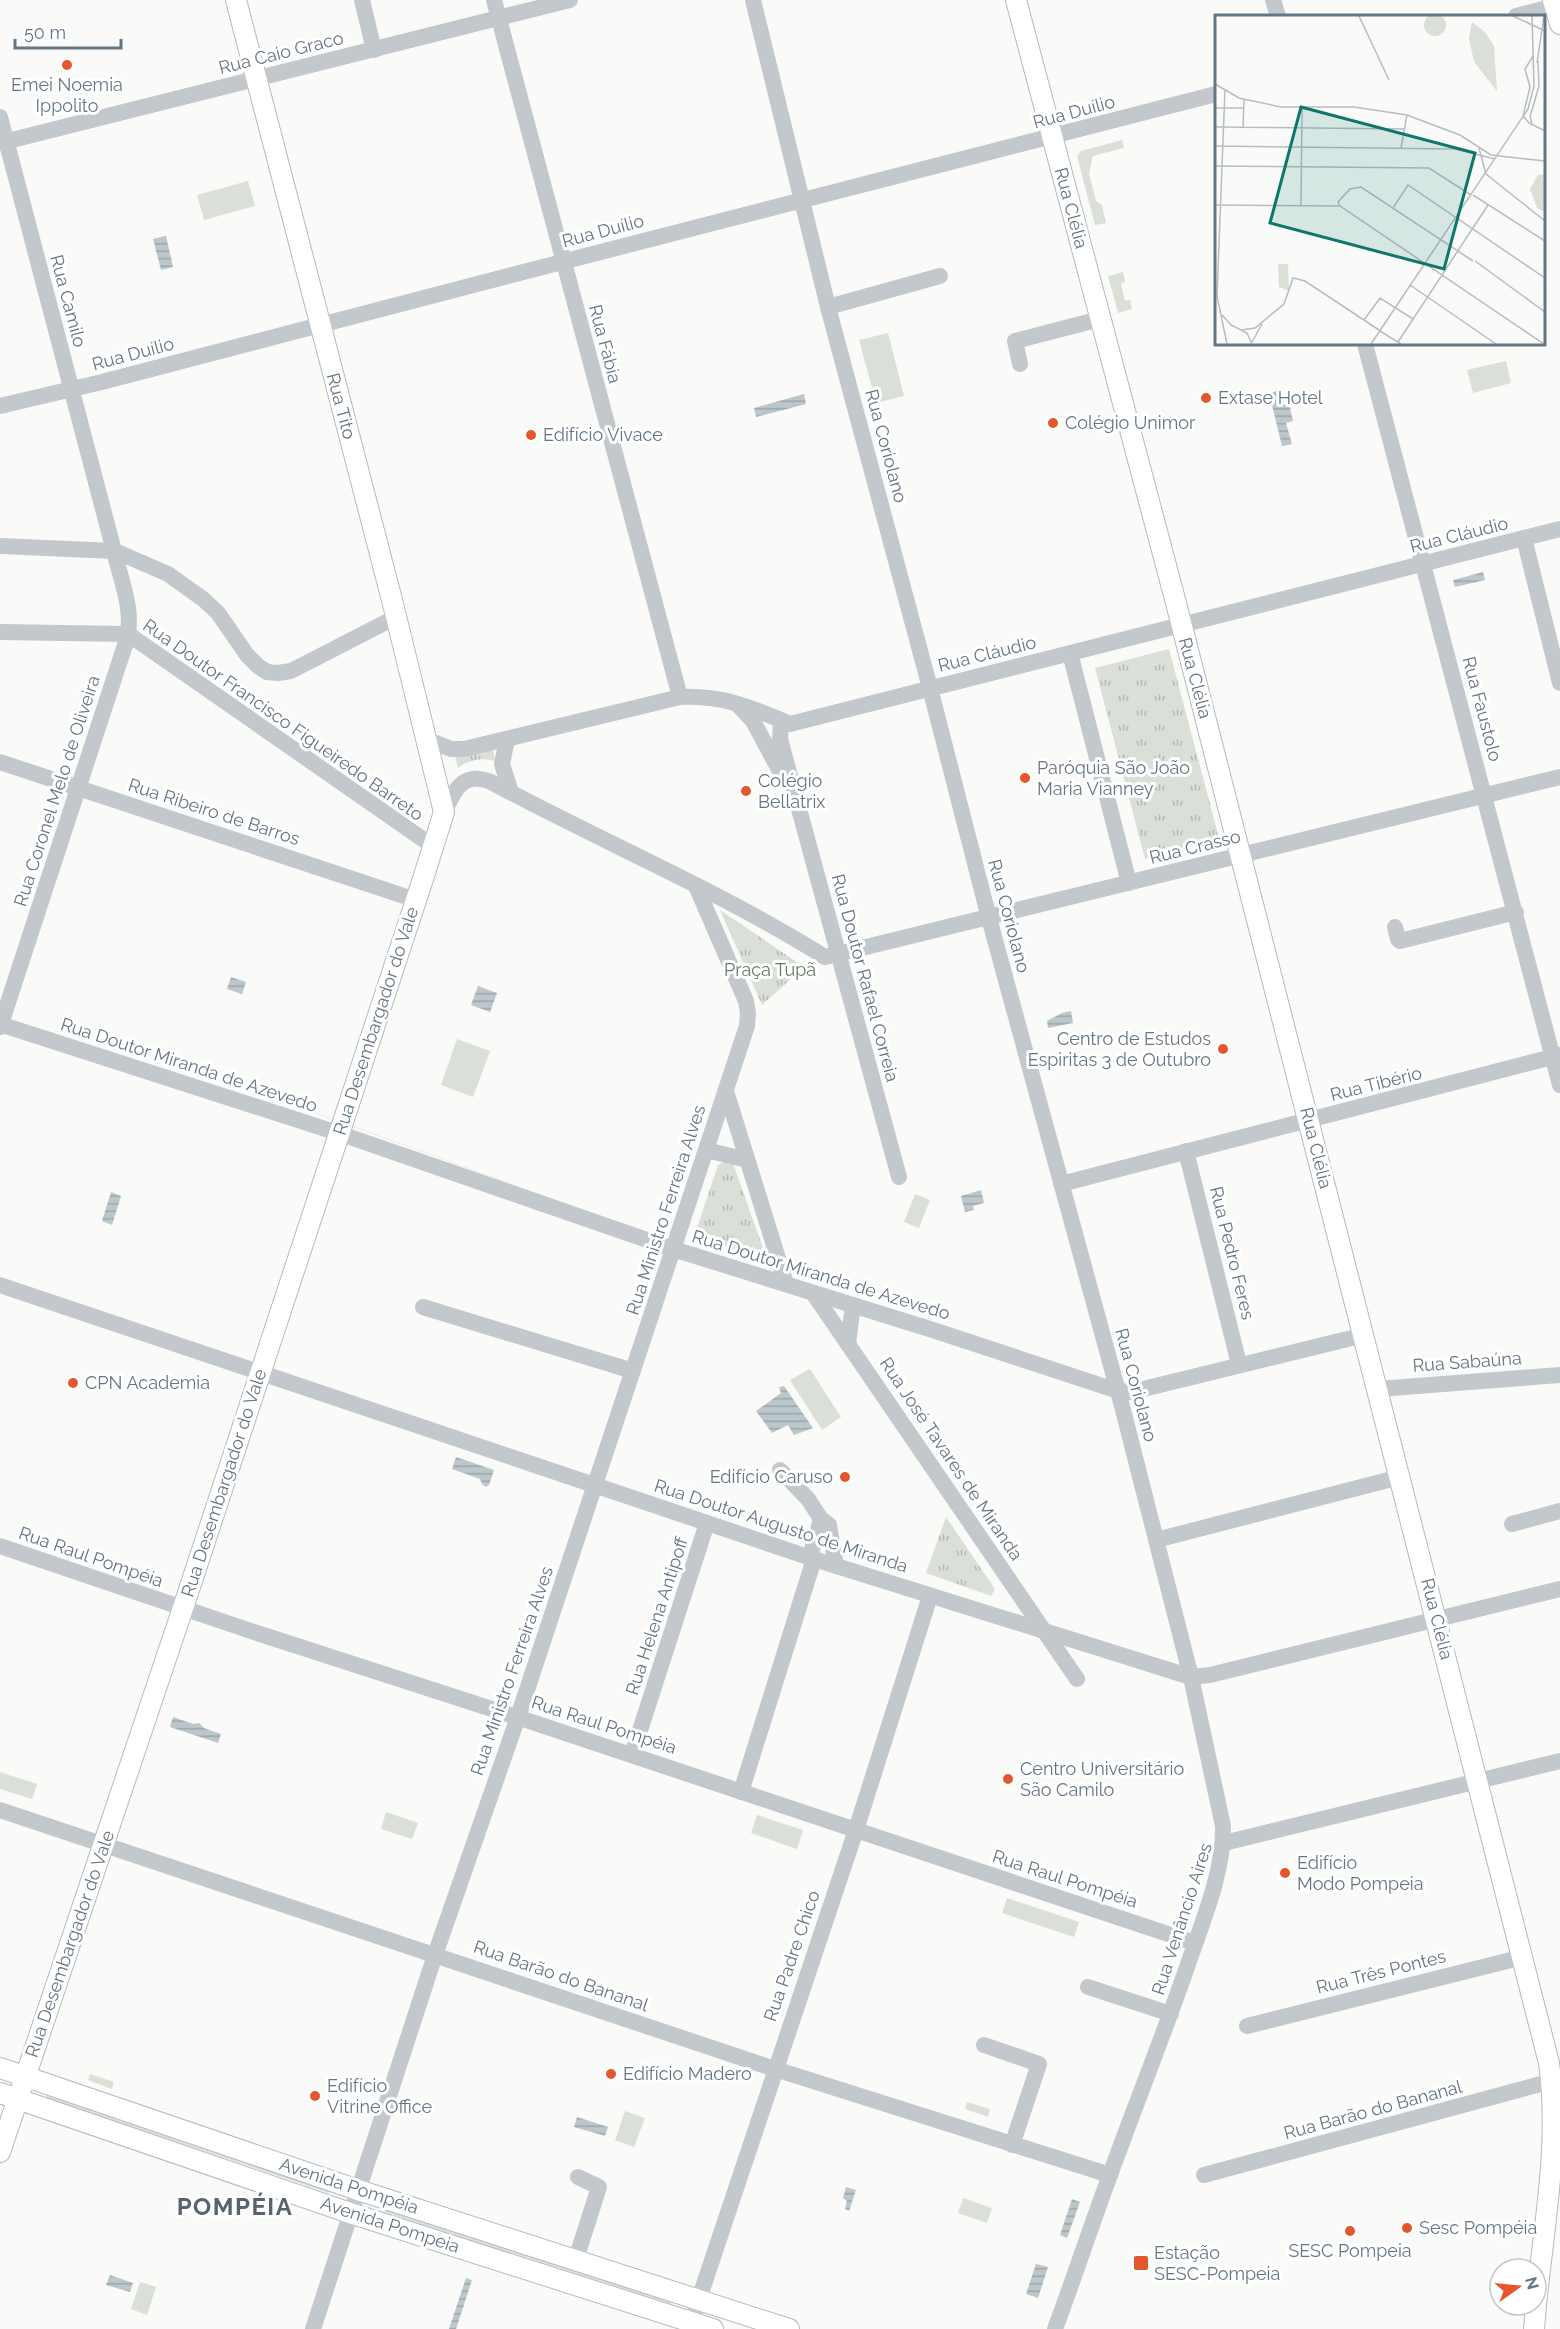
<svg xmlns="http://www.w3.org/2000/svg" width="1560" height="2329" viewBox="0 0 1560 2329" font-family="Raleway,sans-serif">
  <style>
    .grass { fill: url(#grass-tufts) }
    .garden { fill: #dadfd7 }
    .water { fill: url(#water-rules) }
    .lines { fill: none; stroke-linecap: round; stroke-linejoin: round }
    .major-casing { stroke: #b5babe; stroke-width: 22 }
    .minor { stroke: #c3c8cc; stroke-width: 16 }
    .major { stroke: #fff; stroke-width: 20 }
    .poi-dot { fill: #e4572e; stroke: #fff; stroke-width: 2 }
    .labels { text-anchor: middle; stroke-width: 6; stroke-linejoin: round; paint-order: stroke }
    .street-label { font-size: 18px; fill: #657683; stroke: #fff }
    .poi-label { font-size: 18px; fill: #657683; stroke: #fff; text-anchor: start }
    .park-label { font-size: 18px; fill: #687a64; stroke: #fff }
    .district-label { font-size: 24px; font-weight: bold; letter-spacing: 1.5px; fill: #57646e; stroke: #fff }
    .inset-road { fill: none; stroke: #b5bdc2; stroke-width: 1.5 }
    .view { fill: #0f766e; fill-opacity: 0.15; stroke: #0f766e; stroke-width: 3 }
    .inset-edge { fill: none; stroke: #657683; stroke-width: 3 }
  </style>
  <defs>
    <pattern id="grass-tufts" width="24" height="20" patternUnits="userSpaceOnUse" patternTransform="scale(1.5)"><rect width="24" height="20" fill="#dadfd7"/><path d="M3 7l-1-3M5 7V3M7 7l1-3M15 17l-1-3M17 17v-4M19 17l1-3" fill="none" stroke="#b4b9b4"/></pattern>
    <pattern id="water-rules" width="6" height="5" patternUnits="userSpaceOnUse" patternTransform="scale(1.5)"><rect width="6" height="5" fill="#bbc7cb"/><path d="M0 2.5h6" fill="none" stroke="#9ca6aa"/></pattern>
  </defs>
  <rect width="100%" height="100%" fill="#fafaf8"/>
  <g class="grass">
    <path d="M1169,649L1219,838L1145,859L1095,668Z"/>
    <path d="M493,749L495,761C482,757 468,760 458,768L455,756Z"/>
    <path d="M720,910L804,967L762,1005Z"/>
    <path d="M726,1161L733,1163L764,1251L760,1257L699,1238L696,1231L718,1165Z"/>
    <path d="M946,1517L995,1589L991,1596L926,1573Z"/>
  </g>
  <g class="garden">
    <path d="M1122,140L1124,148L1093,156L1089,174L1096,201L1102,205L1106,223L1095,225L1077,156L1081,151Z"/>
    <path d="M248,181L255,206L204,220L197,195Z"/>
    <path d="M1123,272L1125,282L1121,284L1125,301L1130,300L1132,309L1118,313L1108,276Z"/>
    <path d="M888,333L904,396L876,403L859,340Z"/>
    <path d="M1506,361L1511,383L1473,393L1467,370Z"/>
    <path d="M457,1039L490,1051L473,1097L441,1085Z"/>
    <path d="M195,1064L213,1070L212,1075L806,1291L194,1069Z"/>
    <path d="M915,1194L930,1200L919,1228L904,1222Z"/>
    <path d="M810,1369L841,1417L822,1430L790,1380Z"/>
    <path d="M0,1772L37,1784L32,1799L0,1789Z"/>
    <path d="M386,1812L418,1823L412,1839L381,1829Z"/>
    <path d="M757,1815L803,1830L797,1849L751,1833Z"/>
    <path d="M1007,1898L1079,1922L1074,1937L1002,1913Z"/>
    <path d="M90,2074L114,2082L112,2089L88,2080Z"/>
    <path d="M47,2095L329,2191V2193L46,2098Z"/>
    <path d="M967,2102L990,2109L988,2117L965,2109Z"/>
    <path d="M625,2111L645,2118L634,2147L615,2140Z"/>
    <path d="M963,2198L992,2208L987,2223L958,2213Z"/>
    <path d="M385,2209L672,2301L671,2304L384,2212Z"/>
    <path d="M140,2282L156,2287L147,2315L131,2309Z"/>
  </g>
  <g class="water">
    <path d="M166,236L173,267L161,270L153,239Z"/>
    <path d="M1277,391L1280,405L1289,403L1293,421L1286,423L1292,444L1282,446L1269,393Z"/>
    <path d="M804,394L806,404L756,417L754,408Z"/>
    <path d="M1483,572L1485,580L1455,587L1453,580Z"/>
    <path d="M231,977L246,982L242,994L227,989Z"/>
    <path d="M478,986L497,993L490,1012L471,1005Z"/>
    <path d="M1071,1011L1073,1023L1048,1028L1047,1021L1062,1013Z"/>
    <path d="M981,1190L984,1203L973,1206L974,1210L965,1212L961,1196Z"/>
    <path d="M111,1192L121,1196L112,1225L102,1221Z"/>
    <path d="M784,1386L813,1428L794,1435L788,1425L772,1433L756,1411L781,1393L779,1387Z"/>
    <path d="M456,1457L494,1470L489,1485L486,1487L482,1484L480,1479L452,1469Z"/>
    <path d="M173,1717L193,1724L199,1723L204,1728L221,1734L218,1743L170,1727Z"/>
    <path d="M577,2117L608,2127L605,2136L574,2127Z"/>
    <path d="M846,2187L856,2190L849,2211L845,2209L847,2201L843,2198Z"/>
    <path d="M1072,2199L1080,2202L1067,2238L1060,2235Z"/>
    <path d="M1036,2264L1048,2267L1038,2298L1026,2294Z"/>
    <path d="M110,2275L133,2283L130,2292L106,2285Z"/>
    <path d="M466,2278L472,2280L456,2329H449Z"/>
  </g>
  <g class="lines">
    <g class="major-casing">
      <g id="major">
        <path d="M1016,0L1176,603L1549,2063C1560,2143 1544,2225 1536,2305"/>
        <path d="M1553,0L1560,24"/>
        <path d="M0,2068L358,2190L789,2329"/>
        <path d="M0,2093L350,2213L713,2329"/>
        <path d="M0,2152L183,1608L422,882L444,812L392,600L236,0"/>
        <path d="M1534,2329L1536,2305"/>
      </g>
    </g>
    <g class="minor">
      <path d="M362,0L374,50"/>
      <path d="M494,0L680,697"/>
      <path d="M753,0L828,307L930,688L989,918L1122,1406L1191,1677L1223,1826C1224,1873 1201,1925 1186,1970C1162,2039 1135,2106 1110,2175C1091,2226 1074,2278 1055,2329"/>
      <path d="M1273,0L1278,16"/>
      <path d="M1516,16L1555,6"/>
      <path d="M0,117L114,551C121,581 135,612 126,642L0,1027"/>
      <path d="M0,143L570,0"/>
      <path d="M828,307L940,276"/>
      <path d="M1365,344L1560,1085"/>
      <path d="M1020,364L1015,341L1100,319"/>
      <path d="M0,406L102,382L585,256L1216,94"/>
      <path d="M1524,538L1560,683"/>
      <path d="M0,546L114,551L122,554L168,574L203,599L218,613L247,655L258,666L267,672L278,673L291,671L396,617"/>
      <path d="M0,632L128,634L434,847"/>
      <path d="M1070,653L1129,883"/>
      <path d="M739,706L753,721L782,775"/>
      <path d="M781,721L780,739L899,1177"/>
      <path d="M426,739L451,749H464L680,697C722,695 751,707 790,724L1560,529"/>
      <path d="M507,739L502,764L511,792"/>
      <path d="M0,762L416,900"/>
      <path d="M444,812C454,792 461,772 489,781C600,841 718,890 825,957L1560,777"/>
      <path d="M1395,927L1398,939L1400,941L1516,912"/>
      <path d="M0,1024L344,1135L673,1249L936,1331L1118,1391L1131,1392L1364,1335"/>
      <path d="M726,1091L786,1284"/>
      <path d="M706,1150L747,1160"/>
      <path d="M1186,1151L1239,1364"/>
      <path d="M1061,1184L1560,1055"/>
      <path d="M0,1285L814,1559L1191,1677L1210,1675L1560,1589"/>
      <path d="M813,1293L1077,1679"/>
      <path d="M423,1307L633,1371"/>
      <path d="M848,1344L853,1305"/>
      <path d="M1378,1389L1560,1375"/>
      <path d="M780,1470L808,1499L821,1519L829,1525L836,1566"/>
      <path d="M1512,1524L1560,1511"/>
      <path d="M1156,1540L1400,1477"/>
      <path d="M0,1546L251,1631L529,1721L1195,1943"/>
      <path d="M809,1558L815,1541L821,1519"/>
      <path d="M632,1755L707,1523"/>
      <path d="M741,1792L814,1559"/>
      <path d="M0,1810L775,2069L1110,2175"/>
      <path d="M1224,1843L1560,1761"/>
      <path d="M1088,1987L1171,2014"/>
      <path d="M1247,2026L1523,1957"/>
      <path d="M984,2045L1039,2064L1012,2145"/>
      <path d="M1204,2175L1552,2081"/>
      <path d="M576,2259L599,2187L578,2177"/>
      <path d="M313,2329L435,1955L518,1717L747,1026L748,1013L746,1001L696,886"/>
      <path d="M689,2329L856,1830L930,1596"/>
    </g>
    <use href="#major" class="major"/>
  </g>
  <g class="poi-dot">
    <circle cx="67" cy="65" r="6"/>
    <circle cx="1206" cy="398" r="6"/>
    <circle cx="1053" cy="423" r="6"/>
    <circle cx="531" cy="435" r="6"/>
    <circle cx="1025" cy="778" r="6"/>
    <circle cx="746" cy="791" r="6"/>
    <circle cx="1223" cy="1049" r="6"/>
    <circle cx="73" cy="1383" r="6"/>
    <circle cx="845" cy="1477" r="6"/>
    <circle cx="1008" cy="1779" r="6"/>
    <circle cx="1285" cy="1873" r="6"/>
    <circle cx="611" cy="2074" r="6"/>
    <circle cx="315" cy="2096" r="6"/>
    <circle cx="1407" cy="2228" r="6"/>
    <circle cx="1350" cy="2231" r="6"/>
    <rect x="1133" y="2255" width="16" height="16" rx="3"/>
  </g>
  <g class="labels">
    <g class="street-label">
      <text transform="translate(281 53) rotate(-14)" y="6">Rua Caio Graco</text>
      <text transform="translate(1074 112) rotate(-15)" y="6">Rua Duílio</text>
      <text transform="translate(1071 208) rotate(75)" y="6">Rua Clélia</text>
      <text transform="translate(603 231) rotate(-15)" y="6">Rua Duílio</text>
      <text transform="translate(68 301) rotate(75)" y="6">Rua Camilo</text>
      <text transform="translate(605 344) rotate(75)" y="6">Rua Fábia</text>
      <text transform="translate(133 354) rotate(-15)" y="6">Rua Duílio</text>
      <text transform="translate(341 406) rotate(75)" y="6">Rua Tito</text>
      <text transform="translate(886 446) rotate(75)" y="6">Rua Coriolano</text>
      <text transform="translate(1459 535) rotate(-14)" y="6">Rua Cláudio</text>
      <text transform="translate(987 654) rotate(-14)" y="6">Rua Cláudio</text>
      <text transform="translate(1195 678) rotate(75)" y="6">Rua Clélia</text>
      <text transform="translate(1482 709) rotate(75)" y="6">Rua Faustolo</text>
      <text transform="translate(283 720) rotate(35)" y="6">Rua Doutor Francisco Figueiredo Barreto</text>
      <text transform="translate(57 791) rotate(-72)" y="6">Rua Coronel Melo de Oliveira</text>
      <text transform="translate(214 812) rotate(18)" y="6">Rua Ribeiro de Barros</text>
      <text transform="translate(1195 847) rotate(-14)" y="6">Rua Crasso</text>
      <text transform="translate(1009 916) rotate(75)" y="6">Rua Coriolano</text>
      <text transform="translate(865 978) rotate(75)" y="6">Rua Doutor Rafael Correia</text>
      <text transform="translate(376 1021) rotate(-72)" y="6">Rua Desembargador do Vale</text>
      <text transform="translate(189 1065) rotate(18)" y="6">Rua Doutor Miranda de Azevedo</text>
      <text transform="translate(1376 1084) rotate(-14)" y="6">Rua Tibério</text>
      <text transform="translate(1316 1148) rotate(76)" y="6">Rua Clélia</text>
      <text transform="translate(666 1210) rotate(-72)" y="6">Rua Ministro Ferreira Alves</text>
      <text transform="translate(1232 1253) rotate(76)" y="6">Rua Pedro Feres</text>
      <text transform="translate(821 1275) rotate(17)" y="6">Rua Doutor Miranda de Azevedo</text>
      <text transform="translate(1467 1362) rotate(-4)" y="6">Rua Sabaúna</text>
      <text transform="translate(1136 1385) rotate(75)" y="6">Rua Coriolano</text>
      <text transform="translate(951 1459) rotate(56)" y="6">Rua José Tavares de Miranda</text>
      <text transform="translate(224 1483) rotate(-72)" y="6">Rua Desembargador do Vale</text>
      <text transform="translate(781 1526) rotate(18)" y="6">Rua Doutor Augusto de Miranda</text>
      <text transform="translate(91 1557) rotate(19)" y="6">Rua Raul Pompéia</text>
      <text transform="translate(657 1616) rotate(-72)" y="6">Rua Helena Antipoff</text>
      <text transform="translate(1437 1619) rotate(76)" y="6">Rua Clélia</text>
      <text transform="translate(512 1671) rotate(-71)" y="6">Rua Ministro Ferreira Alves</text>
      <text transform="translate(604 1725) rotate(18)" y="6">Rua Raul Pompéia</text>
      <text transform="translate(1065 1879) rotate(18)" y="6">Rua Raul Pompéia</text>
      <text transform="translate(1182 1919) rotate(-72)" y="6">Rua Venâncio Aires</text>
      <text transform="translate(70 1944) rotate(-71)" y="6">Rua Desembargador do Vale</text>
      <text transform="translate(792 1956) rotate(-71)" y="6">Rua Padre Chico</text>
      <text transform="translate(1381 1972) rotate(-14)" y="6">Rua Três Pontes</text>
      <text transform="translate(561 1976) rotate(19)" y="6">Rua Barão do Bananal</text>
      <text transform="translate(1373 2110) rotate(-15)" y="6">Rua Barão do Bananal</text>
      <text transform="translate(349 2186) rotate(18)" y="6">Avenida Pompéia</text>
      <text transform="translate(390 2225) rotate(18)" y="6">Avenida Pompeia</text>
    </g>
    <g class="poi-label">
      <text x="67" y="91" text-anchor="middle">Emei Noemia<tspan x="67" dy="21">Ippolito</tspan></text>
      <text x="1218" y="404">Extase Hotel</text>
      <text x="1065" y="429">Colégio Unimor</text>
      <text x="543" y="441">Edifício Vivace</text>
      <text x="1037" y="774">Paróquia São João<tspan x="1037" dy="21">Maria Vianney</tspan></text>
      <text x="758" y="787">Colégio<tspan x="758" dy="21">Bellatrix</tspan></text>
      <text x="1211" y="1045" text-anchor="end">Centro de Estudos<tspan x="1211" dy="21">Espiritas 3 de Outubro</tspan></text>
      <text x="85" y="1389">CPN Academia</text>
      <text x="833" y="1483" text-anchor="end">Edifício Caruso</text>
      <text x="1020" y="1775">Centro Universitário<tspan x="1020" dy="21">São Camilo</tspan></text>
      <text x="1297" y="1869">Edifício<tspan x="1297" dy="21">Modo Pompeia</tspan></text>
      <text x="623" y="2080">Edifício Madero</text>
      <text x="327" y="2092">Edifício<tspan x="327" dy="21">Vitrine Office</tspan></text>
      <text x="1419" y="2234">Sesc Pompéia</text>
      <text x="1350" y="2257" text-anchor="middle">SESC Pompeia</text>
      <text x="1154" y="2259">Estação<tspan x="1154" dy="21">SESC-Pompeia</tspan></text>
    </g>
    <g class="park-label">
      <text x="770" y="976">Praça Tupã</text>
    </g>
    <g class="district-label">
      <text x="235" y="2215">POMPÉIA</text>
    </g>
  </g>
  <g transform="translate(1215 15)">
    <rect width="330" height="330" fill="#fafaf8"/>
    <path d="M257,7L270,17L279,31L282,76L259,47L254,23ZM63,249H73L74,276L64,272Z" fill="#dadfd7"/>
    <path d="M209 10a11 11 0 1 1 22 0a11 11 0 1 1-22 0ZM330,159V197L322,193L315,174L323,160Z" fill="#dadfd7"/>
    <path class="inset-road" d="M144,1L174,65M298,1L330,16M318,41L310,54L315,72L308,101L314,108L330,116M322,48L329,1M0,69L24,83L66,92H139L192,100L245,120L276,140L330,146M10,74L2,281L12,329M0,93H29M317,109L315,102L324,71L323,46M0,112L190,114M28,112L29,84M0,131L240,134L280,144M186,133L192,100M264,133L271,159L330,206M0,151L214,153L256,180M258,180L330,226M0,190L125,191L329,329M86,190L87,92M125,191L123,187L135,174L146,172L258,246M178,193L193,170L330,263M260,246L330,297M195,270L281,329M7,300L16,310L32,318L36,327M149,305L165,283L198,304M26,315L40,313L69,289L78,263L90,266L164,315M165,316L186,329M183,327L273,190M36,329L47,309M156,329L313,94L319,71L317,1"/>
    <path class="view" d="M86,92L260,138L229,254L55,208Z"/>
    <rect width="330" height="330" class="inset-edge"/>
  </g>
  <g transform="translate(1518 2287) rotate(75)"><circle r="28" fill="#ffffff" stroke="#c1c8cd" stroke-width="1.5"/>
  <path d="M0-4.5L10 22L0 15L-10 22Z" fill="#e4572e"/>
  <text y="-9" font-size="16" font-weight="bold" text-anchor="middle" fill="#657683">N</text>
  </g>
  <path d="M15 39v9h106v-9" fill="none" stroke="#657683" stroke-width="3"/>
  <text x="24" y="39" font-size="18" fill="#657683" stroke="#ffffff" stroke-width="4.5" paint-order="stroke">50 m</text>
</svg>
